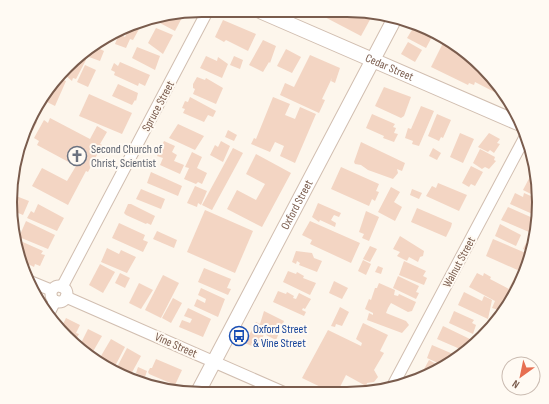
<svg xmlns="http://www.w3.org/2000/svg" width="549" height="404" viewBox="0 0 549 404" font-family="'Sofia Sans Condensed',sans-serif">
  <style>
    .building { fill: #f3d5c3 }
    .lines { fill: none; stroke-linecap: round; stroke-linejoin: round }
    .minor-casing { stroke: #d1beb0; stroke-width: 13 }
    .tertiary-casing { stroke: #d1beb0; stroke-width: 16 }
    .minor { stroke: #fff; stroke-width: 11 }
    .tertiary { stroke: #fff; stroke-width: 14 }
    .labels { text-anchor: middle; stroke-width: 4; stroke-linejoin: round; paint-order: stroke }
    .street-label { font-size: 12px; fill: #7a5c4d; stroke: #fffaf3 }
    .worship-label { font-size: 12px; fill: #5b616d; stroke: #fffaf3; text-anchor: start }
    .transit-label { font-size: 12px; fill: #164399; stroke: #fffaf3; text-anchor: start }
    .rim { fill: none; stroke: #7a5c4d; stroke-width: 2 }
  </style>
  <rect width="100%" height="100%" fill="#fdf6ec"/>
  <g class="building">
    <path d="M185,12L175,31L160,23L164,15Z"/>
    <path d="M319,14L372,16L361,36Z"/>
    <path d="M144,20L133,40L130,39L126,48L115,44L119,34L125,37L131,25Z"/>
    <path d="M223,20L256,34L248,51L226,40L224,42L215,37Z"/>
    <path d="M415,25L434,33L426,48L407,38Z"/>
    <path d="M156,28L173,35L163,54L148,43Z"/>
    <path d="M263,40L276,46L270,63L269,62L263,72L249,65Z"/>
    <path d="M444,41L464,52L499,85L506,98L475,82L474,85L469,83L468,85L431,67Z"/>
    <path d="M408,42L422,50L415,62L401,54Z"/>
    <path d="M94,46L104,51L100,61L89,57Z"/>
    <path d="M137,47L160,56L155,70L132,58Z"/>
    <path d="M286,49L301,57L292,73L277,66Z"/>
    <path d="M86,52L84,56L86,60L76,79L73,78L72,81L66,76L69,71L67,70L70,66Z"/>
    <path d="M310,55L340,68L335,83L331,81L332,78L322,99L325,100L319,113L280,95L285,83L294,87Z"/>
    <path d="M206,56L217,61L218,57L228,64L222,78L200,68Z"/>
    <path d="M234,56L243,60L240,69L230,65Z"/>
    <path d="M120,62L150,75L145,86L139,83L138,86L114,75L115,72L111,70L114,63L118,66Z"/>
    <path d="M85,65L96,70L88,87L77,82Z"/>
    <path d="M57,77L66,81L55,106L43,100Z"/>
    <path d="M197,77L205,80L206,78L223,88L216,104L193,94L195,89L193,88V84Z"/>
    <path d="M118,84L138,93L136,101L135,100L132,105L112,96Z"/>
    <path d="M384,87L411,97L404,116L401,118L375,106Z"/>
    <path d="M89,94L132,113L122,134L79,116Z"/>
    <path d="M190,97L216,111L213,117L208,115L204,122L183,113L185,109L182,108L185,101L188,102Z"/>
    <path d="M273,97L290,104L285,115L295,119L300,107L316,114L295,163L280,156L284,146L275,142L270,152L251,144L254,138L256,139Z"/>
    <path d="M421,106L434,111L419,146L412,144L413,141L405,138L408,128L411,129Z"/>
    <path d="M372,114L395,124L393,127L396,128L394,133L398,134L394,142L383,138L384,136L366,128Z"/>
    <path d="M437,114L451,120L443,138L441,137L439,141L428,136Z"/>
    <path d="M29,118L37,122L33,130L26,127Z"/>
    <path d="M50,118L90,139L97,126L107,132L100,144L102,145L88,172L86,171L68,205L32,186L42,168L67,181L76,166L37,145L39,141L34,138L44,120L48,123Z"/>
    <path d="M178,124L204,136L195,150L169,138Z"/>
    <path d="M228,130L237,135L234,141L225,137Z"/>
    <path d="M460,133L474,139L463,163L450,157Z"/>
    <path d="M489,133L500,139L497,143L500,144L494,153L490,150L488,152L478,147Z"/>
    <path d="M23,138L28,140L22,151L19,150Z"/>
    <path d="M164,141L175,146L172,152L177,155L174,161L184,165L180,174L160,165L163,158L157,156Z"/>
    <path d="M221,141L230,146L223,162L210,155L215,145L218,147Z"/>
    <path d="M361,142L405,163L402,171L397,169L398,173L393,179L368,170L361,165L355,164L354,162Z"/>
    <path d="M233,148L243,153L212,210L202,205Z"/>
    <path d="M433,148L441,153L437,160L429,156Z"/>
    <path d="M480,149L495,157L494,160L496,161L489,169L485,167L482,169L473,163Z"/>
    <path d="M192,152L202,157L197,168L207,173L202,184L198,182L196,184L184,179L189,168L185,167Z"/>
    <path d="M256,154L291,173L262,227L227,209L237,190L256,200L265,184L246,174Z"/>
    <path d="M471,166L483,172L475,186L471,184L469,187L462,183Z"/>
    <path d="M341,167L379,184L376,191L379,192L375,201L372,199L369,206L331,189Z"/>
    <path d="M534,169L535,194L533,195L523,190Z"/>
    <path d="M151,172L182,186L178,196L147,183Z"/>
    <path d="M438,183L467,195L459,211L426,196L432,186L436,188Z"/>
    <path d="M195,186L207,191L201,205L198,203L197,207L187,203Z"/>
    <path d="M391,187L400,192L394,202L402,207L395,221L378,212Z"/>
    <path d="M141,189L165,199L161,209L136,199Z"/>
    <path d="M412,189L422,193L419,199L410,195Z"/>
    <path d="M515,193L523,197L524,193L533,197L531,200L536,202L537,216L510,204Z"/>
    <path d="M16,196L29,201L23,215L11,210Z"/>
    <path d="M318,203L341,213L339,217L334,215L331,220L336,223L335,227L320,220L319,222L312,217Z"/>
    <path d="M38,204L64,218L57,231L27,218L31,211L34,213Z"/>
    <path d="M128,204H131L155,216L151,225L147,223L146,224L126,215L124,213Z"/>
    <path d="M508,207L535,219L529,232L501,220Z"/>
    <path d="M417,208L452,223L451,227L446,237L411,222Z"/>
    <path d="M205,210L253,231L235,273L187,252Z"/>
    <path d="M366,211L379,217L369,241L362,238L364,234L359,232Z"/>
    <path d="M26,221L55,235L48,249L19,237Z"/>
    <path d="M310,221L360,243L351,263L310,244L312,240L302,235Z"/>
    <path d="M119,223L145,235L143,240L148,242L143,252L112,238Z"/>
    <path d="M500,224L521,235L516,246L495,236Z"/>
    <path d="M157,231L177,240L174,248L153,239Z"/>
    <path d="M400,236L424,251L423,256L420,257L418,262L409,257L407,261L397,256L400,252L393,249Z"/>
    <path d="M16,239L43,251L41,254L45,255L40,266L35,264L34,267L20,260Z"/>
    <path d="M493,239L528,254L522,272L486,256Z"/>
    <path d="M526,243L531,245L529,252L523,249Z"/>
    <path d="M370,246L377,249L370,262L363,259Z"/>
    <path d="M107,248L119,254L121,250L136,257L127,273L101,262Z"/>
    <path d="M296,251L312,253L314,258L322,261L317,272L299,265L300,263L297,261L296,264L292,262Z"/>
    <path d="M363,260L371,264L366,275L358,271Z"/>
    <path d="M404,261L426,271L423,276L427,278L424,285L399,275Z"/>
    <path d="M100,264L115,272L103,293L89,285Z"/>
    <path d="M378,266L383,268L381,274L375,272Z"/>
    <path d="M204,268L231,279L227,288L231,289L228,295L198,282Z"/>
    <path d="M288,271L296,274L297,272L304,276L303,278L316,283L310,295L283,282Z"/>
    <path d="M120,273L130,278L125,288L115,283Z"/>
    <path d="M477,273L483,276L484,273L491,277L490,279L511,290L504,305L506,306L502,311L492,308L495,301L469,287Z"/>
    <path d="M163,275L179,283L161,318L145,310Z"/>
    <path d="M398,276L419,286L416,292L419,293L416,299L393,288Z"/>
    <path d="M515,277L520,280L515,292L509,288Z"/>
    <path d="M334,281L348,288L342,299L329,293Z"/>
    <path d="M139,283L153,290L141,309L129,303Z"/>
    <path d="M379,283L395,290L394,295L398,296L399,294L416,302L412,311L408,312L391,303L388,308L386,313L406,321L409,325L402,333L367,320L369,313L373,315V313L365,309L369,299L371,300L375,288H377Z"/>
    <path d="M201,288L225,299L218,317L194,306L197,299L205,303L206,299L198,295Z"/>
    <path d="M278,291L286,294L287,292L294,296L293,298L296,299L299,293L311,299L305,309L303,308L302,310L306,312L304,316L273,302Z"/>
    <path d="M464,292L482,301L484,296L492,300L488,319L458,305Z"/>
    <path d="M173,298L182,303L171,323L162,318Z"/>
    <path d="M340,307L349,312L342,326L336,324L335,327L331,326Z"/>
    <path d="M188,308L211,319L203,337L179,327L182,320L190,323L192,319L184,316Z"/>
    <path d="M264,311L284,321L276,340L264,334L258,349L245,343L256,322L260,324Z"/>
    <path d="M454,311L474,320L472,323L476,325L473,334L449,323Z"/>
    <path d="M66,318L80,325L76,333L79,334L75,341L61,328Z"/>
    <path d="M363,323L388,335L380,351L384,353L374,370L378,377L374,382L367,383L366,386L346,375L337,393H333L302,378L328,330L361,346L362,343L356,339Z"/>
    <path d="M443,326L472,340L467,350L461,347L460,349L437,339Z"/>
    <path d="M88,329L102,336L91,355L80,345Z"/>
    <path d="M111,339L125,347L113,370L106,368L98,361Z"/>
    <path d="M432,345L453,354L451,357L456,359L444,366L427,358Z"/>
    <path d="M127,348L141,356L130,376L115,371Z"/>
    <path d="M156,359L182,370L175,385L149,374L148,372L150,368H152Z"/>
    <path d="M429,360L442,367L429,375L423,371Z"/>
    <path d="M138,367L147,371L145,377L136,373Z"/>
  </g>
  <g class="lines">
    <g class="minor-casing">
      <g id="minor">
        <path d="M29,281L51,290"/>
        <circle cx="59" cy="294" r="8"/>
        <path d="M62,287L208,10"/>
        <path d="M66,297L285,393"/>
        <path d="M48,315L55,301"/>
        <path d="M392,387L525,137"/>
      </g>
    </g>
    <g class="tertiary-casing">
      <g id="tertiary">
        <path id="s1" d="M262,12L518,123"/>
        <path id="s2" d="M197,394L396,16"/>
      </g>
    </g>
    <use href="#minor" class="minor"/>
    <use href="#tertiary" class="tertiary"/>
  </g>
  <defs>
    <g id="church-ring" transform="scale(1)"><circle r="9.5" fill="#fffaf3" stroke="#6b7280" stroke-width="1.5"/><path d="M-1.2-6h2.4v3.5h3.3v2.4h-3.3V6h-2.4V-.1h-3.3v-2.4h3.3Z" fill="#6b7280"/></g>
    <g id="bus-ring" transform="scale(1)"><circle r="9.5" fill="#fffaf3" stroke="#1a4fb4" stroke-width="1.5"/><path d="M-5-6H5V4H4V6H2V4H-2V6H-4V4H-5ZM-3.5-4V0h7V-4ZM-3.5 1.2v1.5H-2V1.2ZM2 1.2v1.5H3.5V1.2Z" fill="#1a4fb4"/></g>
  </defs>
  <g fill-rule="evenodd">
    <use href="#church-ring" x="77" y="156"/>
    <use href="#bus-ring" x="239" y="336"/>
  </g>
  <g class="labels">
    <g class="street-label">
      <text dy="4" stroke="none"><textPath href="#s1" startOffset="139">Cedar Street</textPath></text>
      <text transform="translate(158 106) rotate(-62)" y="4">Spruce Street</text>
      <text dy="4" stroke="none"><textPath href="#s2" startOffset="214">Oxford Street</textPath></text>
      <text transform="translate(459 262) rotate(-62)" y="4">Walnut Street</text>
      <text transform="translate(176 345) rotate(24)" y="4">Vine Street</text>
    </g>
    <g class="worship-label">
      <text x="91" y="153">Second Church of<tspan x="91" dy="14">Christ, Scientist</tspan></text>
    </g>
    <g class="transit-label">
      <text x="253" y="333">Oxford Street<tspan x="253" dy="14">&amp; Vine Street</tspan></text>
    </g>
  </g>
  <path d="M0 0H549V404H0ZM202 17H347A185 185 0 0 1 532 202V202A185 185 0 0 1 347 387H202A185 185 0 0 1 17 202V202A185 185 0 0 1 202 17Z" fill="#fffaf3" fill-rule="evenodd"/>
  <path class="rim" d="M202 17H347A185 185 0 0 1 532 202V202A185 185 0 0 1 347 387H202A185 185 0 0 1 17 202V202A185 185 0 0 1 202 17Z"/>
  <g transform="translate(521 376) rotate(213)"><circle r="19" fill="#fffaf3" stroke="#cabbb1"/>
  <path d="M0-3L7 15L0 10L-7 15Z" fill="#e76f51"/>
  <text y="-6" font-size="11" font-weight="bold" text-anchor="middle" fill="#7a5c4d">N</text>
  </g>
</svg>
